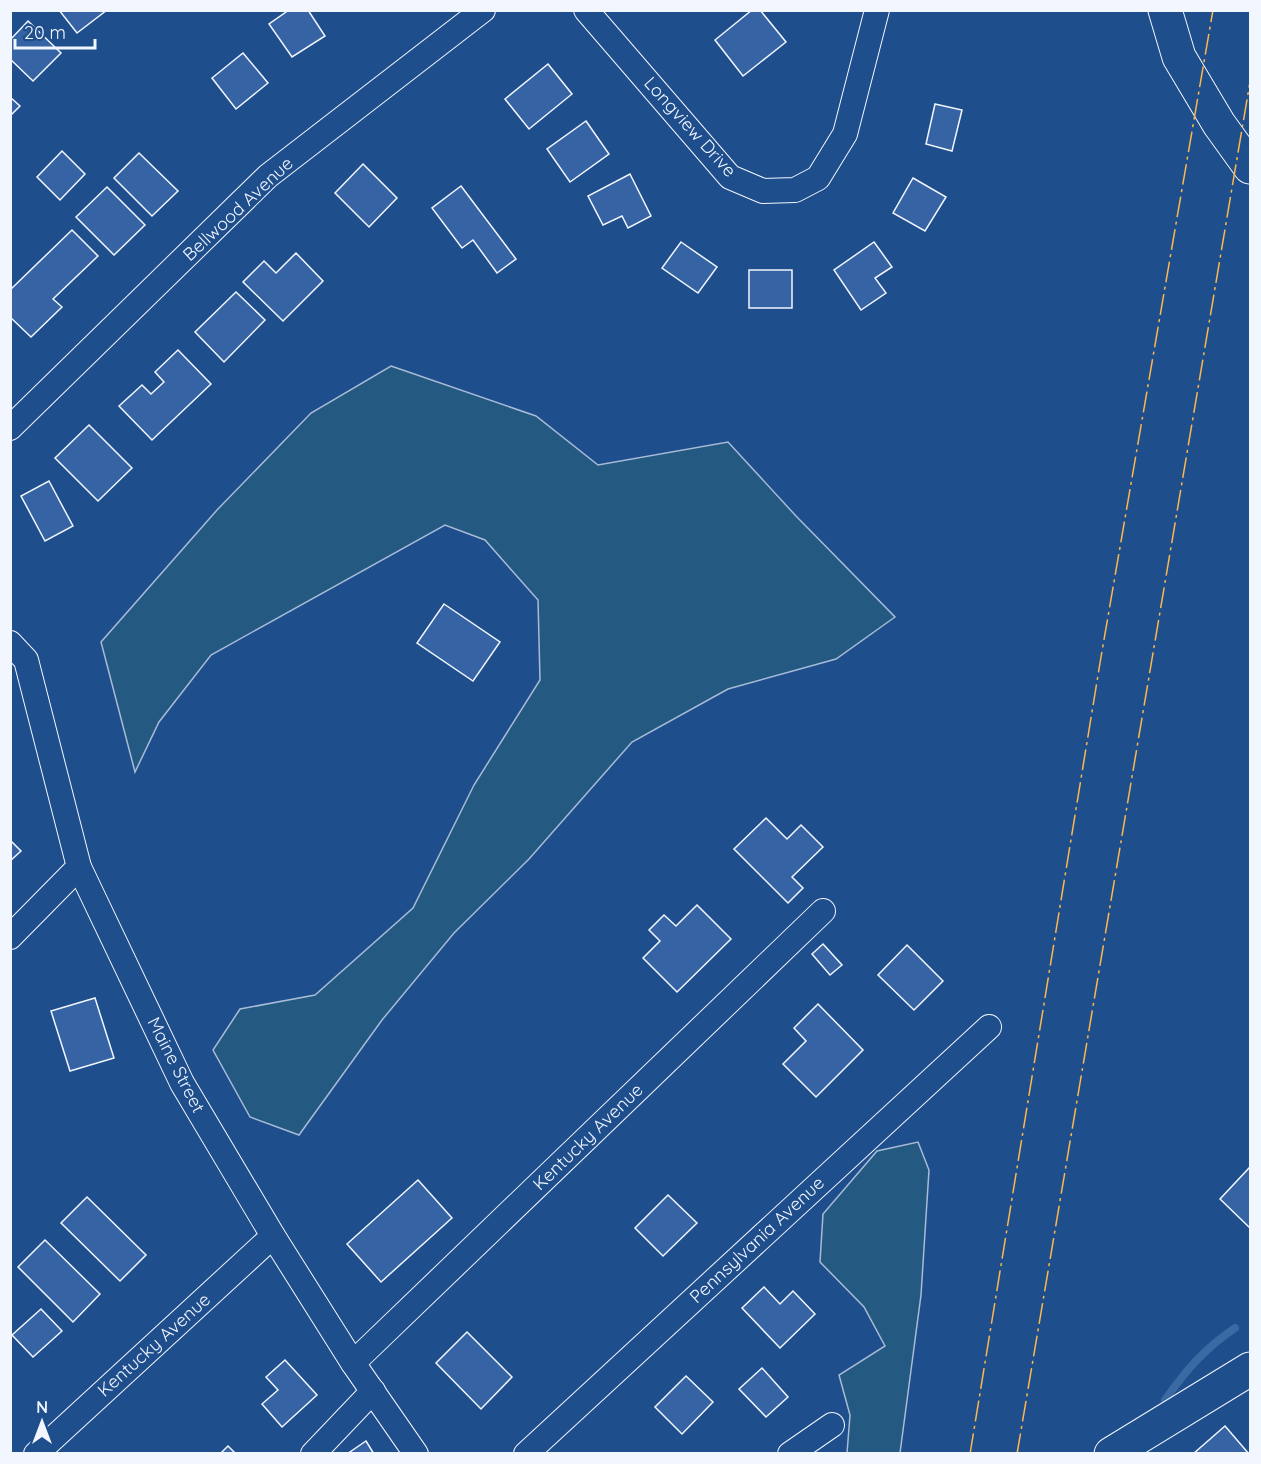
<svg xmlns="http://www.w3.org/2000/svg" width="1261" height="1464" viewBox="0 0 1261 1464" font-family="Quicksand,sans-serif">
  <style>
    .green { fill: #245a82; stroke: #a8bbd7; stroke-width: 1.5 }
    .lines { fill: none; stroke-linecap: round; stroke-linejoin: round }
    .stream { stroke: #3b69a3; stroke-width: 8 }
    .building { fill: #3563a3; stroke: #f2f6ff; stroke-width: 1.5 }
    .street-casing { stroke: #f2f6ff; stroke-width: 26 }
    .secondary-casing { stroke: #f2f6ff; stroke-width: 35 }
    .street { stroke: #1f4e8c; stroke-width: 24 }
    .secondary { stroke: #1f4e8c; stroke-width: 33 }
    .power { stroke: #ffb74d; stroke-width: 1.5; stroke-dasharray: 21 4.5 3 4.5; stroke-linecap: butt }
    .labels { text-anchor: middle; stroke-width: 4.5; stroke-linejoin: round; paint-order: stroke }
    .street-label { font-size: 18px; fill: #f2f6ff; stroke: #1f4e8c }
  </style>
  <rect width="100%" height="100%" fill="#1f4e8c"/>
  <g class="green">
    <path d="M391,366L536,416L598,465L728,442L796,516L895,617L836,659L728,689L632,742L529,859L454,933L382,1020L299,1135L250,1117L213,1050L240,1009L315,995L413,908L474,785L540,680L538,600L485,540L445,525L211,655L159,722L135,772L101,642L217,510L311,413Z"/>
    <path d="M918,1142L929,1170L921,1295L900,1453H847L850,1415L839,1375L885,1346L864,1307L820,1262L823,1214L877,1151Z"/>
  </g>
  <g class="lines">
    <path class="stream" d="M1165,1400C1187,1369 1203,1350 1235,1328"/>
  </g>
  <g class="building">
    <path d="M59,10H107L77,33Z"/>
    <path d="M289,10H308L325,36L292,57L269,24Z"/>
    <path d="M752,10H760L786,42L743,76L715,40Z"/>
    <path d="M28,21L61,53L33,81L10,59V40Z"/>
    <path d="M243,53L268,83L236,109L212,78Z"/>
    <path d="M548,64L572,94L529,129L505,99Z"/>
    <path d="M10,97L20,106L10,116Z"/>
    <path d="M935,104L962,110L952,151L926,144Z"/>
    <path d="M586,121L609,154L570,182L547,149Z"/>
    <path d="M62,151L85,174L60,200L37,177Z"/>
    <path d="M139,153L178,191L152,216L114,178Z"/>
    <path d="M363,164L397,198L369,227L335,193Z"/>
    <path d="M630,174L651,216L628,228L622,216L603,225L588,196Z"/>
    <path d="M913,178L946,197L925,231L893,213Z"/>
    <path d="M461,186L516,259L497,273L473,240L462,248L432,208Z"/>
    <path d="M107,187L145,225L114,255L76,217Z"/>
    <path d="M72,230L98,256L53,299L62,307L31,337L10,317V290Z"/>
    <path d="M681,242L717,267L698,293L662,268Z"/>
    <path d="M874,242L892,267L875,278L886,293L861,310L834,270Z"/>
    <path d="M296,253L323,281L283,321L243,282L264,261L276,273Z"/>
    <rect x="749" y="270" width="43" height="38"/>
    <path d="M236,292L265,320L224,362L195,332Z"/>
    <path d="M178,350L211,384L152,440L119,406L142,385L151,394L164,382L155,372Z"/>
    <path d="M89,425L132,468L98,501L55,458Z"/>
    <path d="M49,481L73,526L45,541L21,496Z"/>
    <path d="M444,604L500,642L473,681L417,643Z"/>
    <path d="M766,818L787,839L801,825L823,847L792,877L803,888L788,903L734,849Z"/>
    <path d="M10,840L21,851L10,861Z"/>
    <path d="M697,905L731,939L677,992L643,958L660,941L649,930L664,915L676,926Z"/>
    <path d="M823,944L842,965L830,975L812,954Z"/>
    <path d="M907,945L943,981L914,1010L878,975Z"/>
    <path d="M95,998L114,1058L70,1071L51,1011Z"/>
    <path d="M818,1004L863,1050L816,1097L783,1064L806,1041L794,1028Z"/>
    <path d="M1250,1167V1228L1220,1199Z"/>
    <path d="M418,1180L452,1218L381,1282L347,1244Z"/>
    <path d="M668,1195L697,1223L663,1256L635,1228Z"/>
    <path d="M87,1197L146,1255L120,1281L61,1223Z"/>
    <path d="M45,1240L100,1294L73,1322L18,1267Z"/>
    <path d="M764,1287L780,1304L793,1291L815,1314L780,1348L742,1308Z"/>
    <path d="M41,1309L62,1331L33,1357L12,1335Z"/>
    <path d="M467,1332L512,1377L481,1409L436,1363Z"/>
    <path d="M285,1360L317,1395L282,1427L262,1404L278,1390L266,1377Z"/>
    <path d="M762,1368L788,1397L766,1417L739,1389Z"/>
    <path d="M686,1376L713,1402L682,1434L655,1407Z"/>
    <path d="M1225,1426L1249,1454H1193Z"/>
    <path d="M366,1441L374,1454H347Z"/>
    <path d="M228,1446L236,1454H220Z"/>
  </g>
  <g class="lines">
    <g class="street-casing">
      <g id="street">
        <path d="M586,10L730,177L763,191L795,190L818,178L845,134L877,10"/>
        <path d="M10,428L268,176L483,10"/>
        <path d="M10,643L26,660L79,867L182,1083L273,1236L353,1363L416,1454"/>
        <path d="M10,937L79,867"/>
        <path d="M353,1363L823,911"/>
        <path d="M36,1454L273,1236"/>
        <path d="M313,1454L373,1391"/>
        <path d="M526,1454L989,1027"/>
        <path d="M790,1454L832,1425"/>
      </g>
    </g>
    <g class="secondary-casing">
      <g id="secondary">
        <path d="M1165,10L1179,57L1219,124L1250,167"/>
        <path d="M1111,1454L1250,1369"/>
      </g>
    </g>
    <use href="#street" class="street"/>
    <use href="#secondary" class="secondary"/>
    <g class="power">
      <path d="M970,1454L1101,657L1213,10"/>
      <path d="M1017,1454L1250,82"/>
    </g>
  </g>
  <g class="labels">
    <g class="street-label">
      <text transform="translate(690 127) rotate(48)" y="6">Longview Drive</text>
      <text transform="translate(238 209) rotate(-43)" y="6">Bellwood Avenue</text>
      <text transform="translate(176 1065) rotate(63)" y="6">Maine Street</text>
      <text transform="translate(588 1137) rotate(-44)" y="6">Kentucky Avenue</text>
      <text transform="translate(757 1240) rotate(-43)" y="6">Pennsylvania Avenue</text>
      <text transform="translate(154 1345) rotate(-42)" y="6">Kentucky Avenue</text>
    </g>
  </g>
  <rect width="1261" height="1464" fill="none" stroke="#f2f6ff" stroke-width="24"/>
  <g transform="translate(42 1422)" stroke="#1f4e8c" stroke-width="4.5" paint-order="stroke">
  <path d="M0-4.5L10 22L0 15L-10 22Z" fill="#f2f6ff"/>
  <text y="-9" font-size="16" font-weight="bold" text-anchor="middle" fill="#f2f6ff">N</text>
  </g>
  <path d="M15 39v9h80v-9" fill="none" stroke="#f2f6ff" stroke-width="3"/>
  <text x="24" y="39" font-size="18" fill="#f2f6ff" stroke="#1f4e8c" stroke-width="4.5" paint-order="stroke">20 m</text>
</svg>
